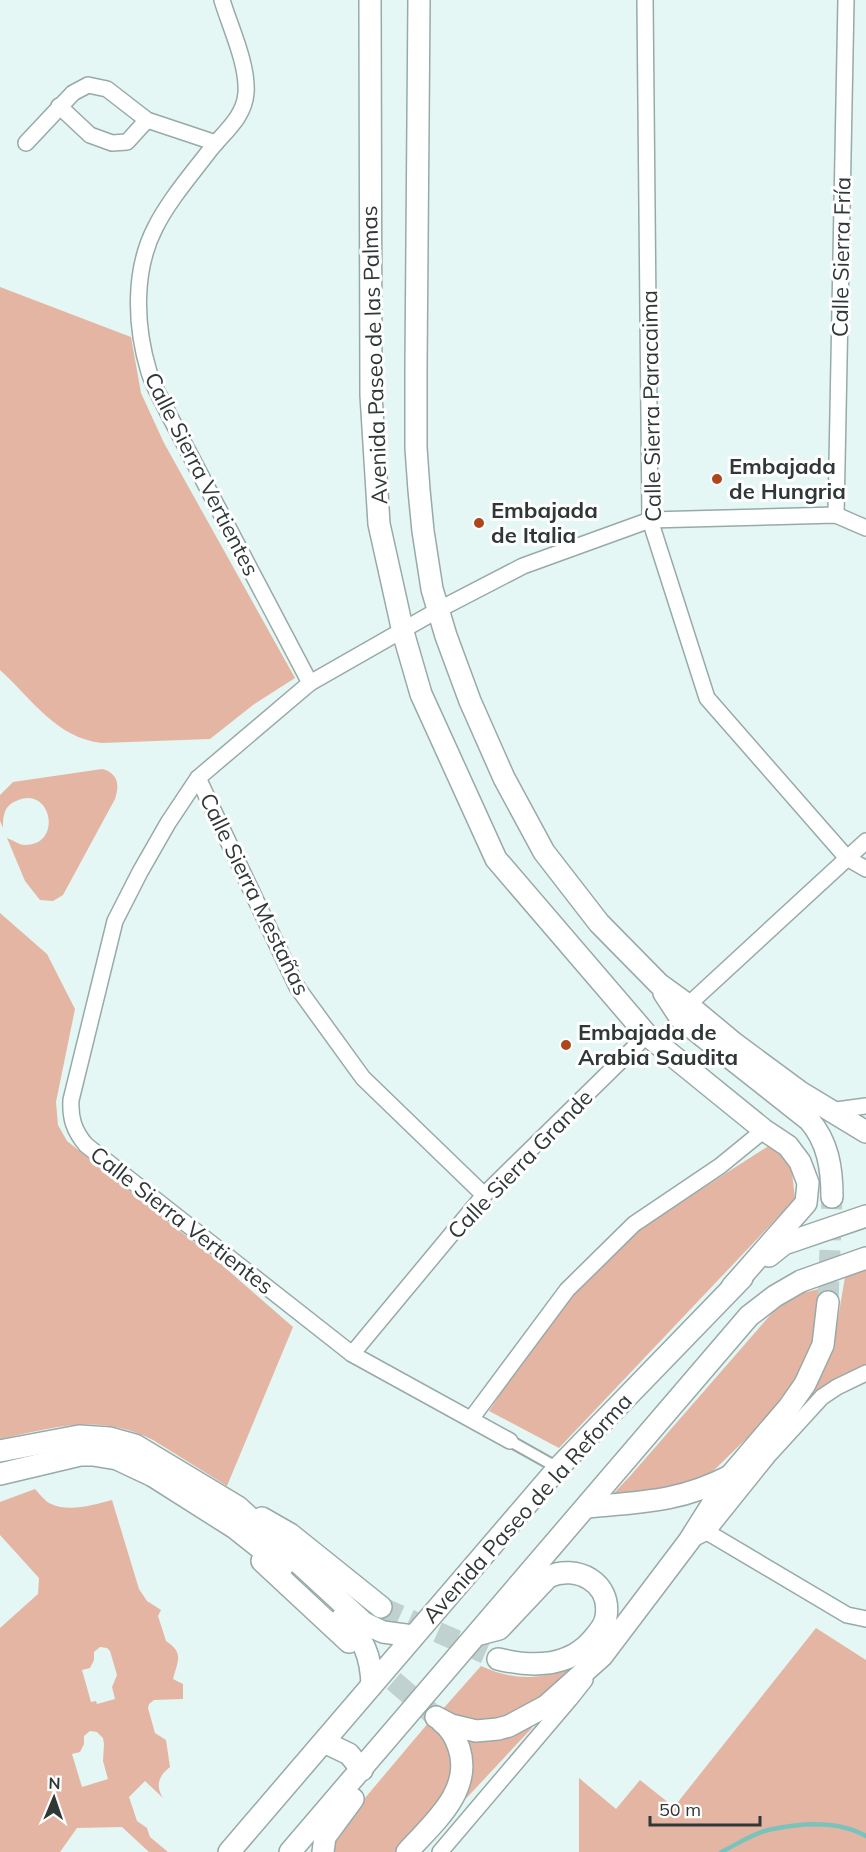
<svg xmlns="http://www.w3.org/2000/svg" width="866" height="1852" viewBox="0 0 866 1852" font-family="Mulish,sans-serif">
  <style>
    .green { fill: #e5b5a3; fill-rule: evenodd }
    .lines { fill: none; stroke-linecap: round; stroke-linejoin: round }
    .stream { stroke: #7ac2bc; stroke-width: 4.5 }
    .secondary-tunnel { stroke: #c0d1cf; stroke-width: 21; stroke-dasharray: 21 10; stroke-linecap: butt }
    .pedestrian-casing { stroke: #98aaa8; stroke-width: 14 }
    .minor-casing { stroke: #98aaa8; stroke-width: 18 }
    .secondary-casing { stroke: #98aaa8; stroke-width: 24 }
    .pedestrian { stroke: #fff; stroke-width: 10 }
    .minor { stroke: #fff; stroke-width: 15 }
    .secondary { stroke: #fff; stroke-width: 21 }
    .poi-dot { fill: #ad471b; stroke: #fff; stroke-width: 2 }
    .labels { text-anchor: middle; stroke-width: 6; stroke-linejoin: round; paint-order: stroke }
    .street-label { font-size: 22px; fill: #303737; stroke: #fff }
    .poi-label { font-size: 22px; font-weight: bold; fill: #303737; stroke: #fff; text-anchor: start }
  </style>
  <rect width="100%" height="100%" fill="#e4f7f5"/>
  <g class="green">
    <path d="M0,287L131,337L141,393L164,443L295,678L253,705L210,739L102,743C56,738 32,699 0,670Z"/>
    <path d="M102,769C118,773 120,785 115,799L63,895L53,901L40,900L25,881L7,838C13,840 19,845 25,845C64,845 51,784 16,801C4,806 3,816 3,828L0,821V795L13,782Z"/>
    <path d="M0,913L47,954L75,1009L56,1102L58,1125L67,1141L214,1258L293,1327L227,1486L153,1440C99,1413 56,1427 0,1439Z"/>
    <path d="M770,1145L791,1163L795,1199L559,1448L489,1411L550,1320L636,1231Z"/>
    <path d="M866,1265V1368L835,1383L807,1401L821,1376L834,1342L845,1277L854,1268Z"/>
    <path d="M823,1288L815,1345L780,1406L709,1475L692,1482L657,1490L613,1494L631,1475L786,1297Z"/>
    <path d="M35,1489C39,1493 44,1500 49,1503C68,1513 93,1505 112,1500L139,1589L147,1601L161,1610L158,1616L166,1641C184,1653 178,1660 173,1679L183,1684V1699L154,1700L149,1704L148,1708L155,1733L166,1740L170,1767C159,1775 155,1786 163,1798L145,1781L129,1797L137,1821L147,1828L150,1837L168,1852H149L122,1827L77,1828L60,1852H0V1628L38,1594L39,1578L0,1535V1502ZM100,1647L107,1648L110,1651L117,1675L112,1687L115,1699L97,1704L96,1701L91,1702L82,1670L90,1668L94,1660V1652ZM90,1731L97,1732L103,1738L104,1744L103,1761L108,1779L82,1787L72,1754L80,1752L84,1744V1736Z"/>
    <path d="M816,1628L866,1660V1852H579V1778L616,1809L640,1780L674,1807Z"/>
    <path d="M579,1661L580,1667L518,1716L479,1724L442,1710L481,1666C513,1681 548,1682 579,1661Z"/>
    <path d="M429,1722L443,1736L452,1753L451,1788L397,1852H330L338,1830Z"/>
    <path d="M532,1723V1728L458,1807L463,1739Z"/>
  </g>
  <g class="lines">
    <path class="stream" d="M721,1852C736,1845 752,1834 768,1830C799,1823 838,1820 866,1836"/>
    <g class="secondary-tunnel">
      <path d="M828,1302L832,1197"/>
      <path d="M381,1607L498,1659"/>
      <path d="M370,1661L436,1717"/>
    </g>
    <g class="pedestrian-casing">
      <path id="pedestrian" d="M510,1441L558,1468"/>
    </g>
    <g class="minor-casing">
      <g id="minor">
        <path d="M222,0C230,27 248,64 246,93C244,118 224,132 210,150C191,175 169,200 155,228C133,271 135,326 149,372C153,386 162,400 168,413L310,683"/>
        <path d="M645,0L650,520L707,698L847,858L866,869"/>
        <path d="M59,106L90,135L112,143L127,142L147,120"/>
        <path d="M26,143L73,93L88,85L107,89L147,120L216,143"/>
        <path d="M836,515L846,0"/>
        <path d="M198,778L297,987L363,1078L484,1195"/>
        <path d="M688,1005L866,841"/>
        <path d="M829,1111L866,1106"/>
        <path d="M352,1354L484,1195L647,1035"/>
        <path d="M471,1419L567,1290L634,1224L720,1166L764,1130"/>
        <path d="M510,1441L352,1354L86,1145C74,1131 70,1118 71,1100L115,921L140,872L168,823L198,778L310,683L438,610L523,566L650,520L836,515L866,528"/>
        <path d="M707,1532L847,1615L866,1619"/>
        <path d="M689,1541L707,1532L768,1456L822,1397L837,1387L866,1373"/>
        <path d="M440,1852L570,1699L585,1680"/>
      </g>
    </g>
    <g class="secondary-casing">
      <g id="secondary">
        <path d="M370,0L371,395L379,524L403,632L421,694L496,859L647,1035L764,1130L788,1146L800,1162L808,1183L806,1203L732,1287"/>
        <path d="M419,0L416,366V448L419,490L423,531L432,589L446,636L470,701L504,778L544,852L599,923L659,984L688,1005L735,1044L800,1092L866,1132"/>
        <path d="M664,993L681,1019L809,1120C828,1142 832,1168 832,1197"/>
        <path d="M769,1256L784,1244L866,1216"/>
        <path d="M0,1451L79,1436L110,1438L135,1445L238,1507L364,1623L383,1632L413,1636"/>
        <path d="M0,1474L80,1455H93L117,1459L153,1476L235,1528L283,1566"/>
        <path d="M586,1507C640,1502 680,1502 730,1476"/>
        <path d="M262,1518L290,1534L381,1607"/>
        <path d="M262,1561L349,1642"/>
        <path d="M342,1618C364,1638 371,1656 372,1685"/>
        <path d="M480,1634L499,1629L548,1577C576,1564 612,1582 606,1617C605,1626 598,1633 592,1640C568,1668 531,1667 498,1659"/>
        <path d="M436,1717L451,1725L476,1731L498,1729L509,1726L546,1706L602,1656L689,1541L730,1476L789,1407L805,1384L823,1345L828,1302"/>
        <path d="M324,1742L349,1754L362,1770"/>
        <path d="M229,1852L558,1468L742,1278"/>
        <path d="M290,1852L749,1316L775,1296L801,1281L866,1258"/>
        <path d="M323,1852L325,1837L353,1799"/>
        <path d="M407,1852C433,1823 473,1791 459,1748C456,1738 450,1728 441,1721"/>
      </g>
    </g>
    <use href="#pedestrian" class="pedestrian"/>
    <use href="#minor" class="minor"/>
    <use href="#secondary" class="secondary"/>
  </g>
  <g class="poi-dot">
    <circle cx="717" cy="479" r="6"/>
    <circle cx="479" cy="523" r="6"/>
    <circle cx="566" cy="1045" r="6"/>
  </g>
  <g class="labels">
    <g class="street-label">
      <text transform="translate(841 257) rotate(-89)" y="8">Calle Sierra Fría</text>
      <text transform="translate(374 355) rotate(-92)" y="8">Avenida Paseo de las Palmas</text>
      <text transform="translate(651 406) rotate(-91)" y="8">Calle Sierra Paracaima</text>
      <text transform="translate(202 474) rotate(63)" y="8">Calle Sierra Vertientes</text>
      <text transform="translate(255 894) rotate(64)" y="8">Calle Sierra Mestañas</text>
      <text transform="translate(520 1164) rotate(-46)" y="8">Calle Sierra Grande</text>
      <text transform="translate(182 1220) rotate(38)" y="8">Calle Sierra Vertientes</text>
      <text transform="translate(527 1508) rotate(-48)" y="8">Avenida Paseo de la Reforma</text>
    </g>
    <g class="poi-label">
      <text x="729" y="474">Embajada<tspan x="729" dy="25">de Hungria</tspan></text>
      <text x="491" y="518">Embajada<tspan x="491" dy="25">de Italia</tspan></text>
      <text x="578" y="1040">Embajada de<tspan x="578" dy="25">Arabia Saudita</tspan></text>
    </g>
  </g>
  <g transform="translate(54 1798) rotate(2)" stroke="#ffffff" stroke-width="4.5" paint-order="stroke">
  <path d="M0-4.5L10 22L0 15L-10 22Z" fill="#303737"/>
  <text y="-9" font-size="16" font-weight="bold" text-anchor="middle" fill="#303737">N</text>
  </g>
  <path d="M650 1816v9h110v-9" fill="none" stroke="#303737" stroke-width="3"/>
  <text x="659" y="1816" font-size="18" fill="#303737" stroke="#ffffff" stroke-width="4.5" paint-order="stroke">50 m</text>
</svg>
